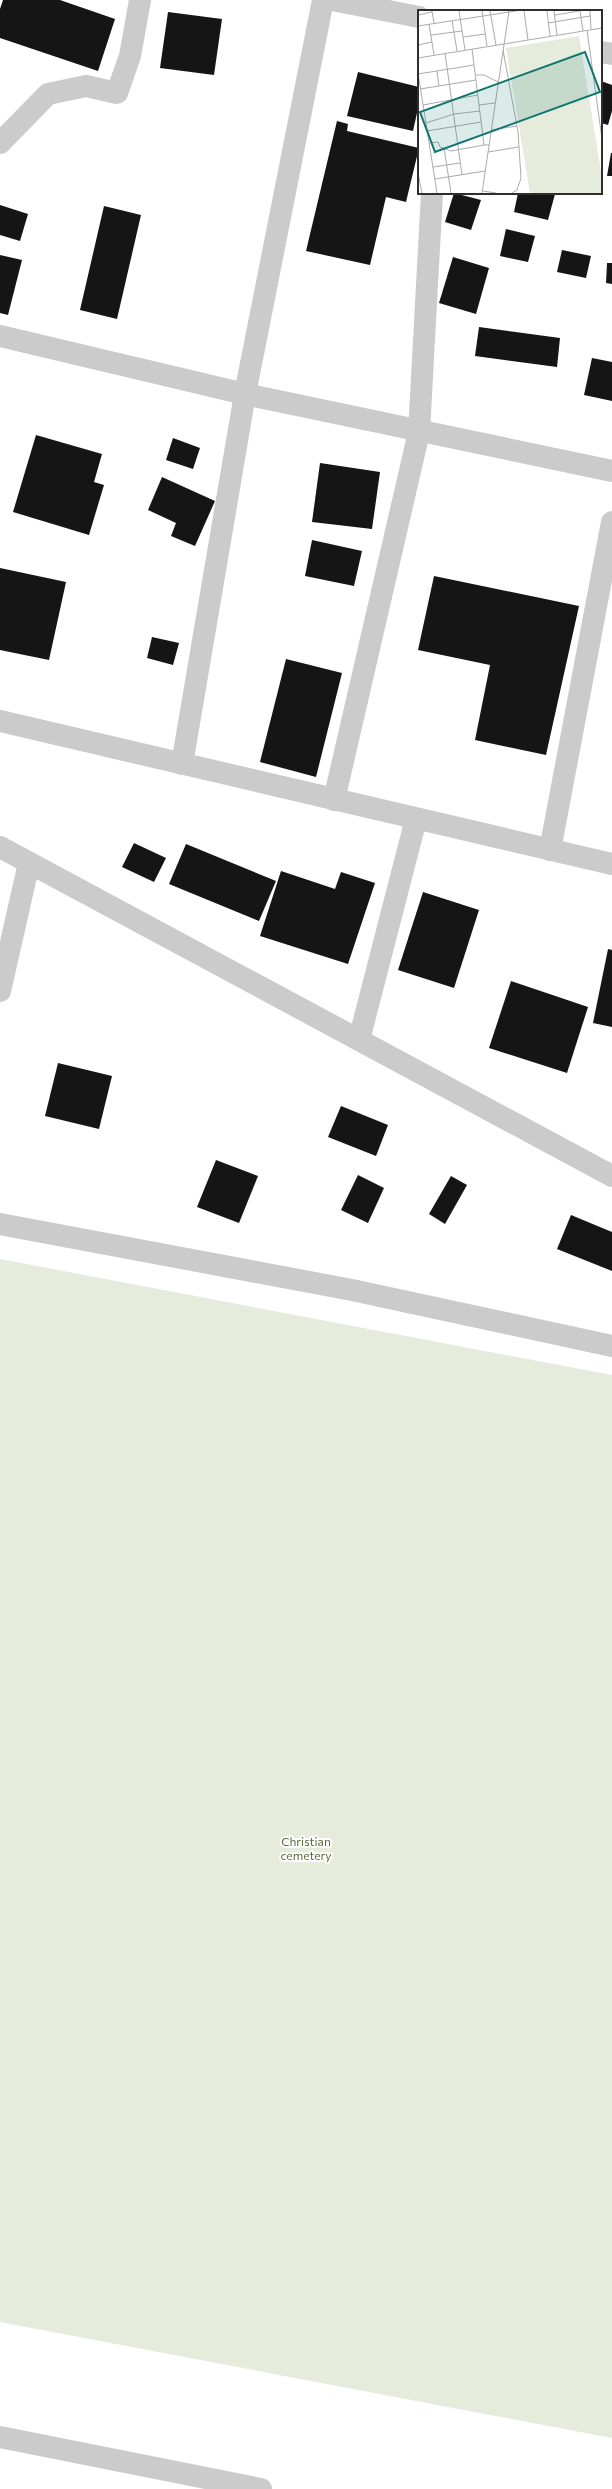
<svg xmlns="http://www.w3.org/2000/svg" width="612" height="2489" viewBox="0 0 612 2489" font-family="Commissioner,sans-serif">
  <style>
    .green { fill: #e5ecdb }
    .building { fill: #151515 }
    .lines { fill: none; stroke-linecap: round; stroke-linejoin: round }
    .minor { stroke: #cbcbcb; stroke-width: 22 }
    .tertiary { stroke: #cbcbcb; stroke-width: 22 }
    .labels { text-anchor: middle; stroke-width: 4; stroke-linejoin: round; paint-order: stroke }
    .park-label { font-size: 12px; fill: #556a3b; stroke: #fff }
    .inset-road { fill: none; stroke: #ababab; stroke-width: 1 }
    .view { fill: #0f766e; fill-opacity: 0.15; stroke: #0f766e; stroke-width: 2 }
    .inset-edge { fill: none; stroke: #2e2e2e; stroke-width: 2 }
  </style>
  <rect width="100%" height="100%" fill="#fff"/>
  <path class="green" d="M0,1259L612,1375V2438L0,2322Z"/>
  <g class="building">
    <path d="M3,0H60L115,19L98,71L0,38V9Z"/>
    <path d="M168,12L222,19L214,75L160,68Z"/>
    <path d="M358,72L419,87V104L413,131L347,116Z"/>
    <path d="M601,81L612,85V111L608,125L601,123Z"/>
    <path d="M337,121L348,124L347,131L419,148L406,202L386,197L370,265L306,251Z"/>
    <path d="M611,153H612V176H607Z"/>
    <path d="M454,193L481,200L471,230L445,222Z"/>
    <path d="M518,193L555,194L548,220L514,212Z"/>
    <path d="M0,205L28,214L20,241L0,235Z"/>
    <path d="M104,206L141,215L117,319L80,310Z"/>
    <path d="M506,229L535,236L528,262L500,256Z"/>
    <path d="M562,250L591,256L586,278L557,272Z"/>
    <path d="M0,255L22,260L8,315L0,313Z"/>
    <path d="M453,257L489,268L476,314L439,303Z"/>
    <path d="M607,263H612V284L606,283Z"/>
    <path d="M479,327L560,338L557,367L475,356Z"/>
    <path d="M592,358L612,362V401L584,395Z"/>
    <path d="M36,435L102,454L94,482L104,485L89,535L13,512Z"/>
    <path d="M173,438L200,448L193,469L166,460Z"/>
    <path d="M320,463L380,472L372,529L312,522Z"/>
    <path d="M162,477L215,501L195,546L171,536L176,523L148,510Z"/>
    <path d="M312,540L362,551L354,586L305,576Z"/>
    <path d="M0,568L66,582L49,660L0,650Z"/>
    <path d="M434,576L579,606L546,755L475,740L490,665L418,650Z"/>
    <path d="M152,637L179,643L173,665L147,658Z"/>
    <path d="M286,659L342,673L316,777L260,762Z"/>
    <path d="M134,843L166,858L154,882L122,867Z"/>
    <path d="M186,844L276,881L259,921L169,884Z"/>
    <path d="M281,871L335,889L341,872L375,883L348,964L260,936Z"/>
    <path d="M423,892L479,910L454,988L398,970Z"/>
    <path d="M608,949L612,950V1027L593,1023Z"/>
    <path d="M511,981L588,1007L567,1073L489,1048Z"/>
    <path d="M58,1063L112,1076L99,1129L45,1116Z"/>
    <path d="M341,1106L388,1125L376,1156L328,1137Z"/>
    <path d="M216,1160L258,1176L239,1223L197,1207Z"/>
    <path d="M358,1175L384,1188L368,1223L341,1210Z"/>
    <path d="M451,1176L467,1185L445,1224L429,1214Z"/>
    <path d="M571,1215L612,1232V1271L557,1249Z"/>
  </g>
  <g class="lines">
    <g class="minor">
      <path d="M0,143L48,94L86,86L117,93L130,56L140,0"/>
      <path d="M0,336L245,394L612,471"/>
      <path d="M0,721L612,864"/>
      <path d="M182,764L245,394L323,0"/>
      <path d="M334,800L419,432L432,193"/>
      <path d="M0,847L612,1176"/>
      <path d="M550,850L612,522"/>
      <path d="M0,991L29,863"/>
      <path d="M359,1040L416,819"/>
      <path d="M0,1224L352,1290L612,1346"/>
      <path d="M0,2437L261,2489"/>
    </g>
    <g class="tertiary">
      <path d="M332,0L419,17"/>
      <path d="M601,52L612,54"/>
    </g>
  </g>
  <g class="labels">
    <g class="park-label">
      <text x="306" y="1846">Christian<tspan x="306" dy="14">cemetery</tspan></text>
    </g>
  </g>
  <g transform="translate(418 10)">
    <rect width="184" height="184" fill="#fff"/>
    <path d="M161,26L184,168V183H112L88,38Z" fill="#e5ecdb"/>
    <path class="inset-road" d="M14,1L16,13M41,1L47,40M64,1L69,36M72,1L78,35M106,1L110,30M129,1L132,26M136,1L139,25M162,1L165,21M172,1L173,19M0,5L14,2M137,5L161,1M34,10L39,41M130,13L172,6M11,14L16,45M0,16L98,1M169,20L184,129M13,25L44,21M45,27L67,24M0,35L14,32M54,39L66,135H71M85,40L100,122L103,168L99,180L94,183M27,43L44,165M0,48L184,18M19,61L21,76M0,63L19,183M0,64L56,55M58,65H66L80,72M2,79L58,70M5,95L60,85M61,95L77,93M8,113L36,104L62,101M73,120L99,116M9,121L63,112M11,133L20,132L22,137L33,141L66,135M26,138L33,183M70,142L101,137M15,157L42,153M0,163L4,183M17,169L67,161M65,181L78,183M64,183L91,1"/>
    <path class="view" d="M167,42L182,82L17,142L2,102Z"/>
    <rect width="184" height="184" class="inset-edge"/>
  </g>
</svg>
